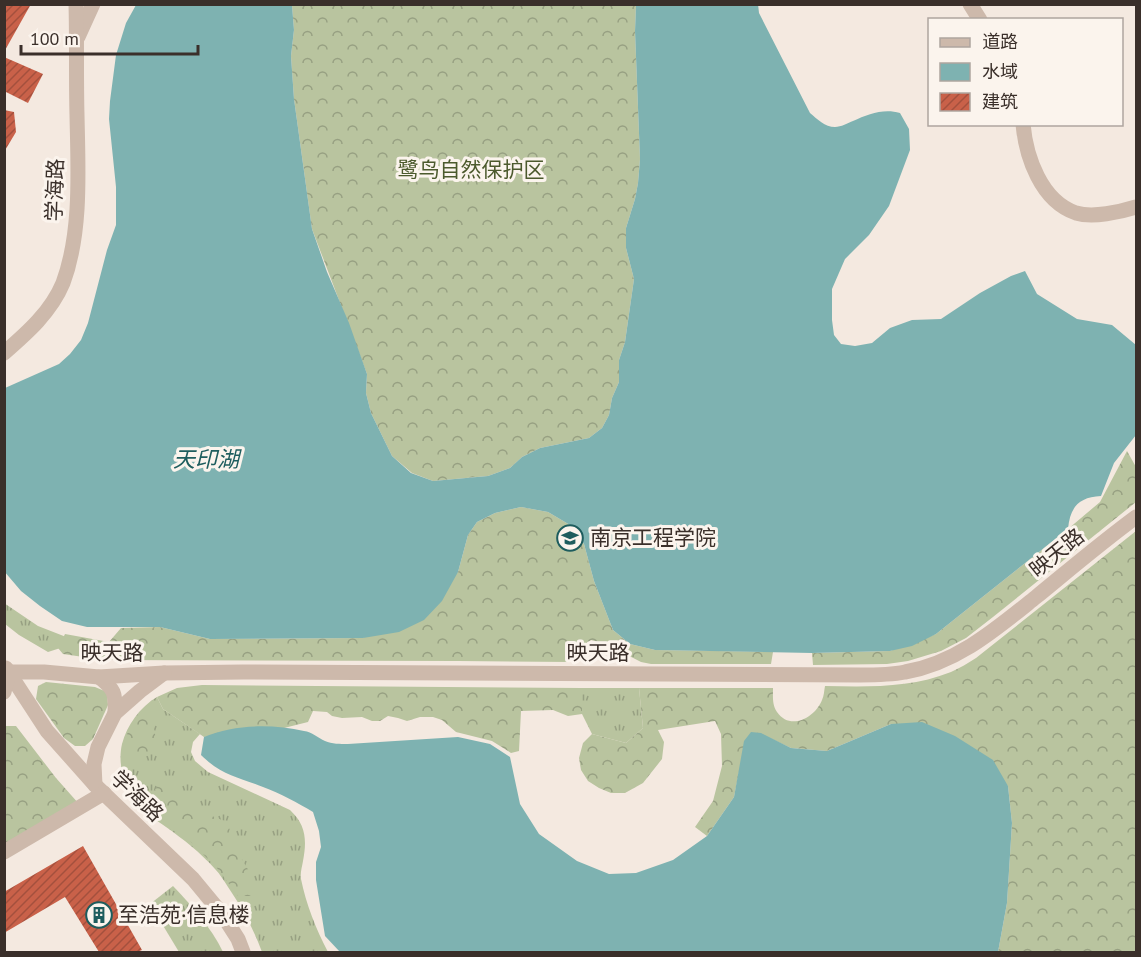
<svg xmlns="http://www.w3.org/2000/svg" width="1141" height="957" viewBox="0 0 1141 957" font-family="'PT Sans','Noto Sans SC',sans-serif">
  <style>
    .grass { fill: url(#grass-tufts) }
    .forest { fill: url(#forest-crowns) }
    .water { fill: #7eb2b1 }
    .building { fill: url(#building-hatch) }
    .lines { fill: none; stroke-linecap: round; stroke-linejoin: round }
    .minor { stroke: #cdb9ab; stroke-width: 15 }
    .labels { text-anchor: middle; stroke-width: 6; stroke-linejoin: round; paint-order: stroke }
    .park-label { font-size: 21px; fill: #4c5a2d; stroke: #fbf4ed }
    .street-label { font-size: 21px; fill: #3a2f2a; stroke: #fbf4ed }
    .poi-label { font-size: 21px; fill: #3a2f2a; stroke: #fbf4ed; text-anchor: start }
    .water-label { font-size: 22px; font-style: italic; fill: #1e5d5e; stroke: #fbf4ed }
  </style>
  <defs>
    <pattern id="grass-tufts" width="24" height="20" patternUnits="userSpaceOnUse" patternTransform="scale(1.5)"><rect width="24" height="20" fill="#b9c49f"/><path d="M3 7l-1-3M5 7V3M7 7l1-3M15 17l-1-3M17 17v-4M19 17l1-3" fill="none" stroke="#97a082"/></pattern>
    <pattern id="forest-crowns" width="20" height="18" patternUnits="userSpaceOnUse" patternTransform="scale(1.5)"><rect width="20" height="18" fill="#b9c49f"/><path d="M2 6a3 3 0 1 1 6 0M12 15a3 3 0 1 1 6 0" fill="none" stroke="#97a082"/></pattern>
    <pattern id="building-hatch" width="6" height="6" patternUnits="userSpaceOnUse" patternTransform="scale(1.5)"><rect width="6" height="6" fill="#c96149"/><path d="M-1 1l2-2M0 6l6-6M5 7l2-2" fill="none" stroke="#a4503d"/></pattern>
  </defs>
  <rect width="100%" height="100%" fill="#f4e9e0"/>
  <g class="grass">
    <path d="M4,603L38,626L79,642L48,652L19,635L5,624Z"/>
    <path d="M582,688H639L643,728L626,743L592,734L582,714Z"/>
    <path d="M157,697L163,709L200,734L193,742L191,752L195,761L208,772L290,810C306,825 307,840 303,861C302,867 300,873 301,879C306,904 316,929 328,952H262C253,928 243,909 228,887C224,881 220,874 215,869C201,853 183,839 166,827C158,821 147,815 140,807C125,791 117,766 122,744C127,725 140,707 157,697Z"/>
    <path d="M173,886C192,906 211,927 223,952H179L150,904Z"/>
  </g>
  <g class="forest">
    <path d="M292,5H636L635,31L640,159L638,183L635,199L626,228V248L634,279L625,342L619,360V382L612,398L609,415L602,428L589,438L540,448L522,457L510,468L488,476L433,481L412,473L392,456L371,413L366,393L367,374L312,229L294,99L291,56L294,30Z"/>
    <path d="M1127,451L1136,467V502L993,617L966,638L941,651L908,661L887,664L813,665L812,653L890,651L936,634L1068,529L1100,502Z"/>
    <path d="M521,507L548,512L570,525L584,544L594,581L613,630L630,644L655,650L773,652L771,664H651L641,662L606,644L591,640L577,653L571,662L458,661L104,660L63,654L58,648L65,634L109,642L121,628L160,627L210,639L363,638L458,572L468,535L477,522L495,513Z"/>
    <path d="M1136,531V952H998L1007,903L1012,823L1008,786L891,724L827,751L791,748L761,734L739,772L734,797L707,836L695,827L713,801L722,766L721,734L715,721L658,730L664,742L662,759L643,783L625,793H611L599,788L588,781L581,770L579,758L583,743L592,734L626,743L643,728L639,688H773C773,696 772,705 777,712C790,731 815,718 822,700C824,696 824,691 825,686C868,687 911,688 951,672C960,668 968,663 976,658Z"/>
    <path d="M46,682L95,687L107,692L108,705L93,739L85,746H75L64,738L36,699L38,686Z"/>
    <path d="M202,685L582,688V714L568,716L553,710L521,711L519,751L511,753L492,741L456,732L442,720L433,717H420L407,721L398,718L388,716L380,721H372L362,717L342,718L332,716L327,712L313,711L308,722L284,728L204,737L163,709L157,697L177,688Z"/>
    <path d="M140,715L152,722C156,733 158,747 148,756L130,754L123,751L127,734Z"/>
    <path d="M5,726H16L56,778L79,804L5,847Z"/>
    <path d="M161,782L172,784L180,792L190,810L202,812L227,822L237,851L253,878L251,896H238L217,868L180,831L164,801L155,789Z"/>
  </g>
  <g class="water">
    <path d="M758,4L759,13L810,113C817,119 825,127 835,127C841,127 848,123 853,121C868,114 884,108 900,113L909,129L910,150L889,206L869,235L845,259L832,289V320L834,335L841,344L855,346L872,343L890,328L912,320L941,319L980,293L1011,276L1025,271L1037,294L1077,319L1112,325L1136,345V435L1114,463L1101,496C1079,497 1070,507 1068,529L936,634L912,646L890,651L812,653L655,650L630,644L613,630L594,581L584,544L570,525L548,512L521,507L495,513L477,522L468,535L458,572L442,601L424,620L399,632L363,638L210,639L160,627H87L62,621L40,606L21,591L4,571L5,388L59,364L70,354L81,340L88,323L107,250L116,225V187L109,119L110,101L116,55L126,23L136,5H292L294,30L291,56L294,99L312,229L327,272L349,323L367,374L366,393L371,413L392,456L411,473L433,481L488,476L510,468L522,457L540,448L589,438L602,428L609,415L612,398L619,382V360L625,342L634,279L626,248V228L635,199L638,183L640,159L635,31L636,5Z"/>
    <path d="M922,722L955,736L993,760L1008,786L1012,823L1007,903L998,952H340L325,936L316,880V862L321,847L319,831L313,812C298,803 280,793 263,787C238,777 221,775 201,755L204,737C234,724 273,724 304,731C312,732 318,738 325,741C332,744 340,744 348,744L458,737L490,744L510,757L520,804L539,834L577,861L609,874L636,873L673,860L707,836L734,797L744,741L751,732L761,733L791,748L827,751L891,724Z"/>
  </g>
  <g class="building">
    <path d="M4,4H31L4,52Z"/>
    <path d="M4,57L43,74L28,103L4,91Z"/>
    <path d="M4,110L14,112L16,132L4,152Z"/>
    <path d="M83,846L142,950L137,952H99L65,897L4,933V892Z"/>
  </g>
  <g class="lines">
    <g class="minor">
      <path d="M970,4L980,20"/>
      <path d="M78,37L93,4"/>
      <path d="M1023,124C1026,157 1041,201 1076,213C1093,218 1120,212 1136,207"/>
      <path d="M4,353C27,333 51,312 63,283C82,232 78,169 77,115C76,78 77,41 76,4"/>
      <path d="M6,668L47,731L95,785L193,879L222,914L238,939L243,952"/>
      <path d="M99,677C114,689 116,693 115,713"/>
      <path d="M4,692L9,672H44L99,677L164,673L243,672L860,675C875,675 890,675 905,672C957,663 996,629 1036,597C1069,570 1102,542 1136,517"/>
      <path d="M95,785L94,764L98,747L115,713L140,691L164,673"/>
      <path d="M4,852L104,793"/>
    </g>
  </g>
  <defs>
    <g id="university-ring" transform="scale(1.35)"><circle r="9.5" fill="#fbf4ed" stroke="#1e5d5e" stroke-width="1.5"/><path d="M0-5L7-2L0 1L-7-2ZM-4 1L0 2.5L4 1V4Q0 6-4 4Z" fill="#1e5d5e"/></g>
    <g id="building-ring" transform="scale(1.35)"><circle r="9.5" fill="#fbf4ed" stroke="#1e5d5e" stroke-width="1.5"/><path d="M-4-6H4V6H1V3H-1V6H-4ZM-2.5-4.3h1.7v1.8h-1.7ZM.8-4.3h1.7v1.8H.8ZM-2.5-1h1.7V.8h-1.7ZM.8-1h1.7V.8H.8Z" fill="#1e5d5e"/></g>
  </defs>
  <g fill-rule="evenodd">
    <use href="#university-ring" x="570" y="538"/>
    <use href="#building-ring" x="99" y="915"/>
  </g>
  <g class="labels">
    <g class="park-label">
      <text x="471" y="177">鹭鸟自然保护区</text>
    </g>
    <g class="street-label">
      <text transform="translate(55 190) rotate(-88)" y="7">学海路</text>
      <text transform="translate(1057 553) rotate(-39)" y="7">映天路</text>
      <text x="112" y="660">映天路</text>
      <text x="598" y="660">映天路</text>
      <text transform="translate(137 796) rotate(44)" y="7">学海路</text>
    </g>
    <g class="poi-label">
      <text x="590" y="545">南京工程学院</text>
      <text x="118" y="922">至浩苑·信息楼</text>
    </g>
    <g class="water-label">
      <text x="206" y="467">天印湖</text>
    </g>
  </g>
  <rect width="1141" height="957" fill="none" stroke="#3a2f2a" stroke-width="12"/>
  <rect x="928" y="18" width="195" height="108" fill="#fbf4ed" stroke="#aea59f" stroke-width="1.5"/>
  <rect x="940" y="38" width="30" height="9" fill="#cdb9ab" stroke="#aea59f" stroke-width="1.5"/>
  <text x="982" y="48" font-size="18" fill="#3a2f2a">道路</text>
  <rect x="940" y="63" width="30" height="18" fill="#7eb2b1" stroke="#aea59f" stroke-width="1.5"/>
  <text x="982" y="78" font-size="18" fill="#3a2f2a">水域</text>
  <rect x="940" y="93" width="30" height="18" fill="url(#building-hatch)" stroke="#aea59f" stroke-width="1.5"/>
  <text x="982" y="108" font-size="18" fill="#3a2f2a">建筑</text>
  <path d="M21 45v9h177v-9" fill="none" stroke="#3a2f2a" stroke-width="3"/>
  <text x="30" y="45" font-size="18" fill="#3a2f2a" stroke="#fbf4ed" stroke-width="4.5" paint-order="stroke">100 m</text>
</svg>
